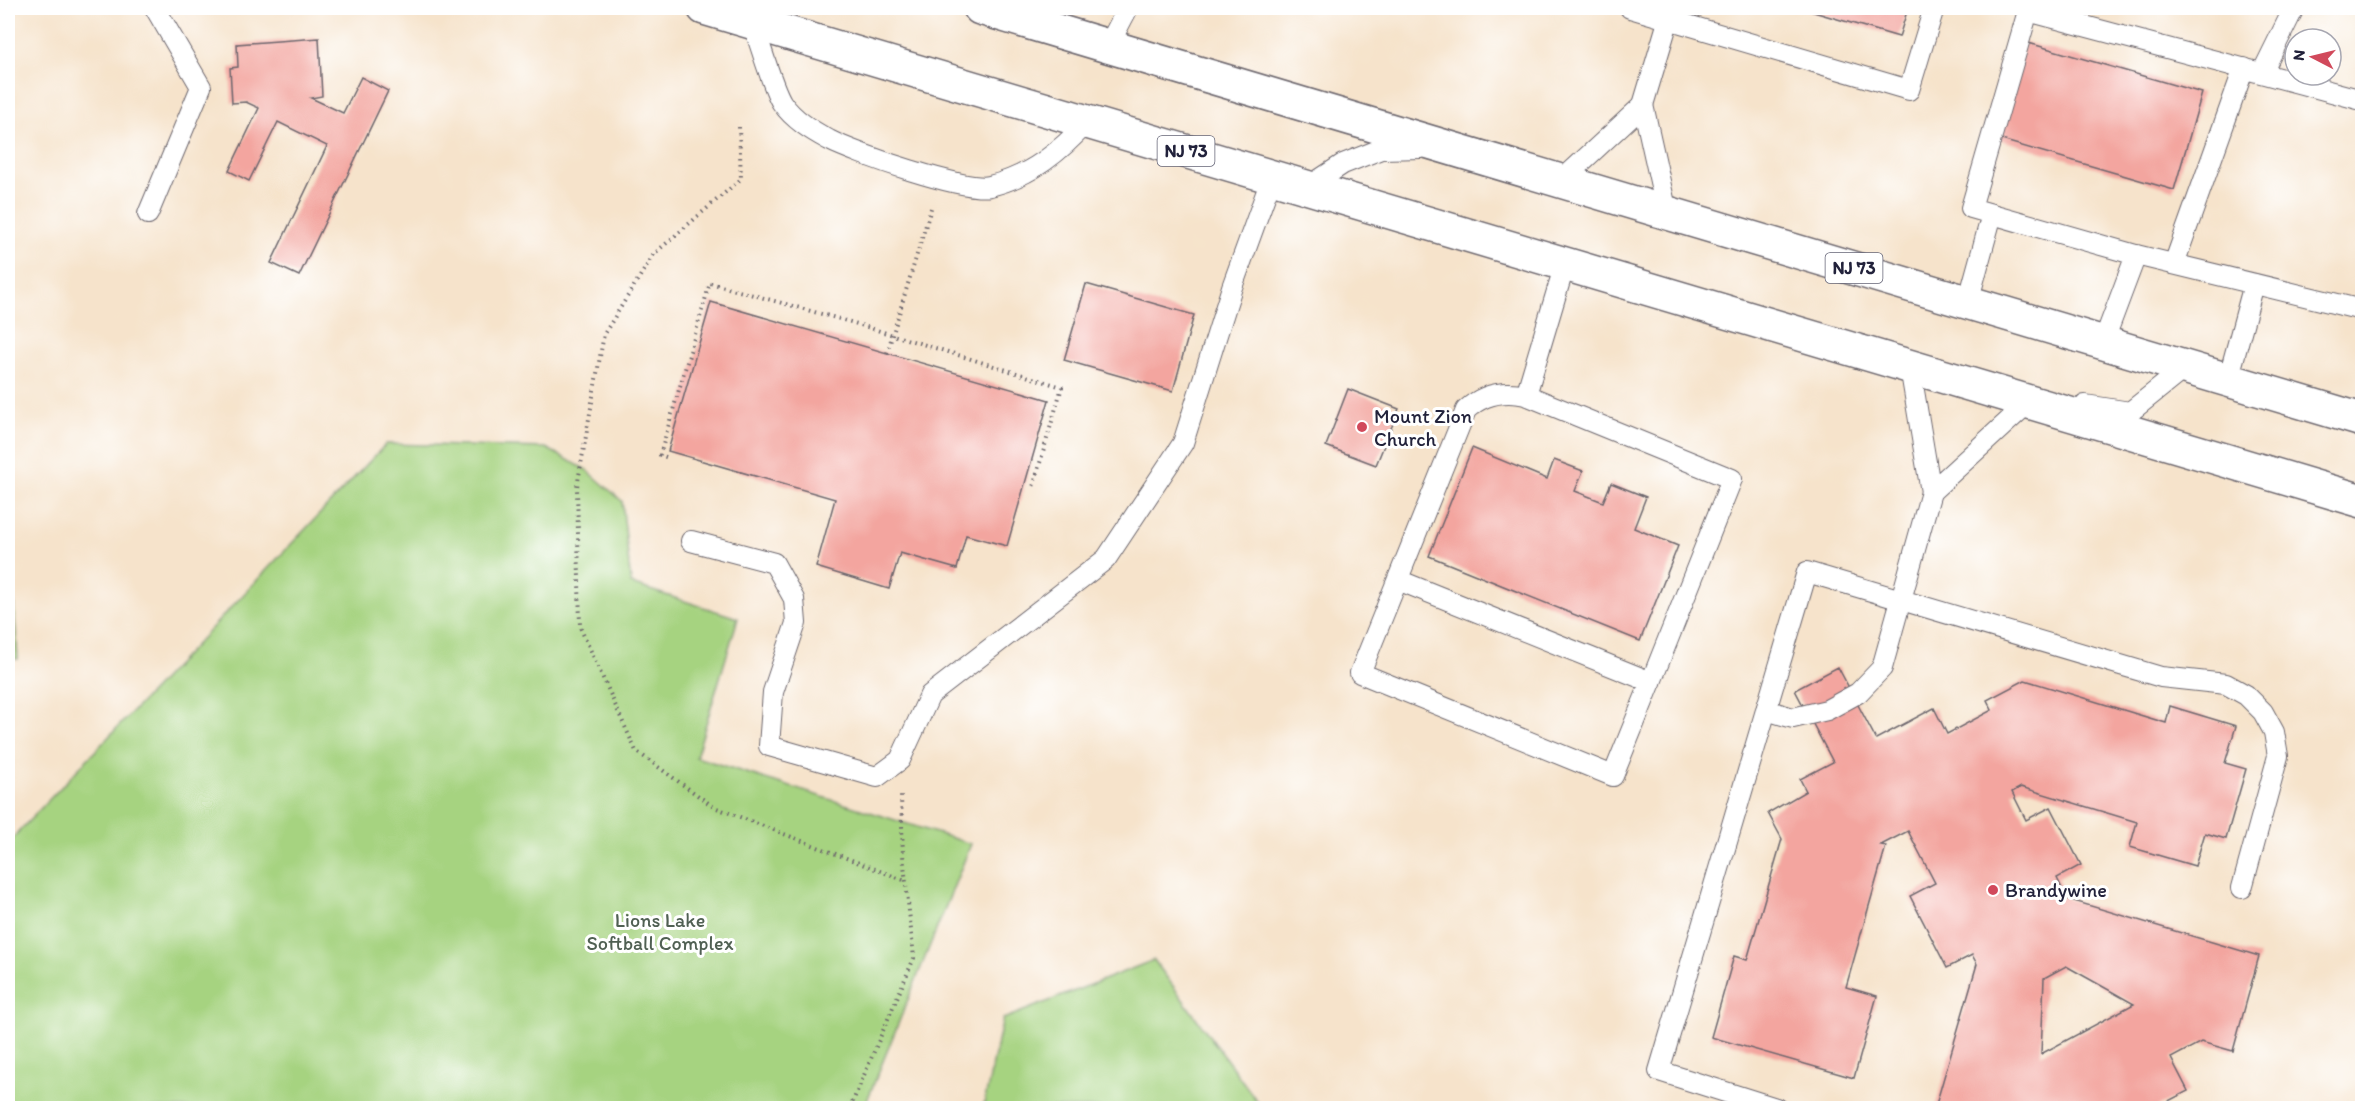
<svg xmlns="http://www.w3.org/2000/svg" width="2370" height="1116" viewBox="0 0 2370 1116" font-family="Itim,sans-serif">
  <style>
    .green { fill: #a6d380; stroke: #647a5e; stroke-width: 1.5 }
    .building { fill: #f3a59f; fill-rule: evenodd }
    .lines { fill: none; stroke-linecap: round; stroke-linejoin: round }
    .service-casing { stroke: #6c666d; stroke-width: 22 }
    .trunk-casing { stroke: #6c666d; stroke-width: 36 }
    .path { stroke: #6c666d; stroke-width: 4; stroke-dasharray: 1.5 4.5; stroke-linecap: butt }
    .service { stroke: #fff; stroke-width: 20 }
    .trunk { stroke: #fff; stroke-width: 33 }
    .poi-dot { fill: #d1495b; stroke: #fff; stroke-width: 2 }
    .labels { text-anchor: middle; stroke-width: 6; stroke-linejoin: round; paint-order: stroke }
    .shield { fill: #fff; stroke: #646476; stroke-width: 1.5 }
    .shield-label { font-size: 18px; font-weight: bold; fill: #22223b }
    .poi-label { font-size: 20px; fill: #22223b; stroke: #fff; text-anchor: start }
    .park-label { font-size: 20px; fill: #506053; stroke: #fff }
  </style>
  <rect width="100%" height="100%" fill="#fff"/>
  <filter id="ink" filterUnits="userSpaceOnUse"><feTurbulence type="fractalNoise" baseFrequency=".0167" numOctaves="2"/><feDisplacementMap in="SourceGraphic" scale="12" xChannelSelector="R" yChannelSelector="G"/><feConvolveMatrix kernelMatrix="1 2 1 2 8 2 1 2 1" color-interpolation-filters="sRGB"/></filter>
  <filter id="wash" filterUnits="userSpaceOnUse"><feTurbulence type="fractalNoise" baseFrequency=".008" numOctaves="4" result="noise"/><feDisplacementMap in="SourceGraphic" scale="24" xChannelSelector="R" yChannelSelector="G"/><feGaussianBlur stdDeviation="1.35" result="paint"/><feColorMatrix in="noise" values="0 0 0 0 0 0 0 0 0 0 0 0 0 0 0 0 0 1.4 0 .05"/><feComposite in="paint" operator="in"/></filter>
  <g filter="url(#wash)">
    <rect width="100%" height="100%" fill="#f6e3cb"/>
    <g class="green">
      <path d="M386,444L546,448L587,470L622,501L631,584L738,618L696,757L971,844L864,1108H8V843Z"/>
      <path d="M8,527L18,659H8Z"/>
      <path d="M1154,960L1262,1108H983L1003,1019Z"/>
    </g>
    <g id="blocks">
      <g class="building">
        <path d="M1800,8H1908L1899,37Z"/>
        <path d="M319,38L322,96L311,98L343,113L361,77L388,91L299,276L271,263L327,146L278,122L249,181L229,171L259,108L246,102L232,103L230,68L238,67L237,44Z"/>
        <path d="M2025,42L2202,93L2174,190L1998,139Z"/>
        <path d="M1086,284L1194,315L1173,391L1064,360Z"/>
        <path d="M711,302L1049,400L1007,546L966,535L957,569L900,553L889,589L816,567L835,499L668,451Z"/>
        <path d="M1348,389L1399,409L1376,465L1326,446Z"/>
        <path d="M1472,448L1547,479L1554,460L1583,471L1575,491L1603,502L1611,483L1646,497L1634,528L1678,546L1640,641L1429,556Z"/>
        <path d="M1838,667L1876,739L1934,708L1947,734L1992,710L1987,700L2025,680L2166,723L2170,706L2236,726L2225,763L2246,769L2226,839L2205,833L2195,866L2130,847L2137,822L2021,787L2012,792L2026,820L2051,807L2081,865L2057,878L2067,899L2259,956L2233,1051L2201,1042L2171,1058L2188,1091L2155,1108H1935L1977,964L1972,955L1947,968L1910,896L1935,883L1908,831L1881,845L1886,846L1846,987L1877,996L1854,1078L1711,1037L1734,956L1747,960L1782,839L1768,813L1806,791L1800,779L1833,762L1795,690ZM2066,966L2134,1004L2041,1054L2044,978Z"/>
      </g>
    </g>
  </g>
  <g filter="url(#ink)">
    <use href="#blocks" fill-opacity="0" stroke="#6c666d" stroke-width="1.5"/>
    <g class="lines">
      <g class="service-casing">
        <g id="service">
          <path d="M1630,8L1909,90L1934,8"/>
          <path d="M752,22C760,42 772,88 782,103C794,120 811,130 829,140C854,153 966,192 990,186C1031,176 1061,151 1088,121"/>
          <path d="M1108,46L1128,8"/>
          <path d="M2262,73L2294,8"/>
          <path d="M1643,105L1672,8"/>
          <path d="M1561,181L1643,105L1667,213"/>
          <path d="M1312,188L1308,187L1343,164L1381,149L1421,148"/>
          <path d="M148,214L201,87L155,8"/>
          <path d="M2136,255L2362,310"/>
          <path d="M2174,264L2244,68"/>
          <path d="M1968,302L1992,214"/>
          <path d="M2103,343L2136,255L1971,208L2028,11L2362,100"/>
          <path d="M1910,367L1931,492L2029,402L2036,400"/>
          <path d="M2228,380L2254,284"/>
          <path d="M1526,395L1732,479L1651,682"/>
          <path d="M2085,405L2130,412L2186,367"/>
          <path d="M691,541L774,563L794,599L796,623L773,692L769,746L877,777L900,760L930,695L1106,559L1183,443L1232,287L1272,177"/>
          <path d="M1398,580L1651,682L1613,776L1360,673L1466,410C1483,394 1503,390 1526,395L1565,264"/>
          <path d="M1766,710L1793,718L1827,710L1858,693L1882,668L1931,492"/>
          <path d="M1776,1108L1659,1071L1807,572L2161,677L2226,684L2246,695L2263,712L2274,732L2278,756L2242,888"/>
        </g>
      </g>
      <g class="trunk-casing">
        <g id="trunk">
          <path d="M704,8L2362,501"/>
          <path d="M980,8L2362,420"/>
        </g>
      </g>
      <g class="path">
        <path d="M739,127L741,179L654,254L604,334L577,487L580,627L636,751L714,807L906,881"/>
        <path d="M887,353L932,205"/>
        <path d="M666,457L660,455L710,283L854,323L1062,387L1033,487"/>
        <path d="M850,1108L914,958L903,855L901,796"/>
      </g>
      <use href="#service" class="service"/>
      <use href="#trunk" class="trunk"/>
    </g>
  </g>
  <g class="poi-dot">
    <circle cx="1362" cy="427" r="6"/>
    <circle cx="1993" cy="890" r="6"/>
  </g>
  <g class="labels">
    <g class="shield">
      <rect x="1157.5" y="136" width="57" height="30" rx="4.5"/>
      <rect x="1825.5" y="253" width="57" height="30" rx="4.5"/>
    </g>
    <g class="shield-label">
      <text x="1186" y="157">NJ 73</text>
      <text x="1854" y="274">NJ 73</text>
    </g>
    <g class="poi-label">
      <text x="1374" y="423">Mount Zion<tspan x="1374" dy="23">Church</tspan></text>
      <text x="2005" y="897">Brandywine</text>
    </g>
    <g class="park-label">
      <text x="660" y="927">Lions Lake<tspan x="660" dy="23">Softball Complex</tspan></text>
    </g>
  </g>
  <rect width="2370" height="1116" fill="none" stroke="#fff" stroke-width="30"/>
  <g transform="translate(2313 57) rotate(277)"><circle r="28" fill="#ffffff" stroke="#a7a7b1" stroke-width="1.5"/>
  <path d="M0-4.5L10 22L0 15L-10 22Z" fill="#d1495b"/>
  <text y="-9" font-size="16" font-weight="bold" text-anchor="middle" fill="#22223b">N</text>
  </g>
</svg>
